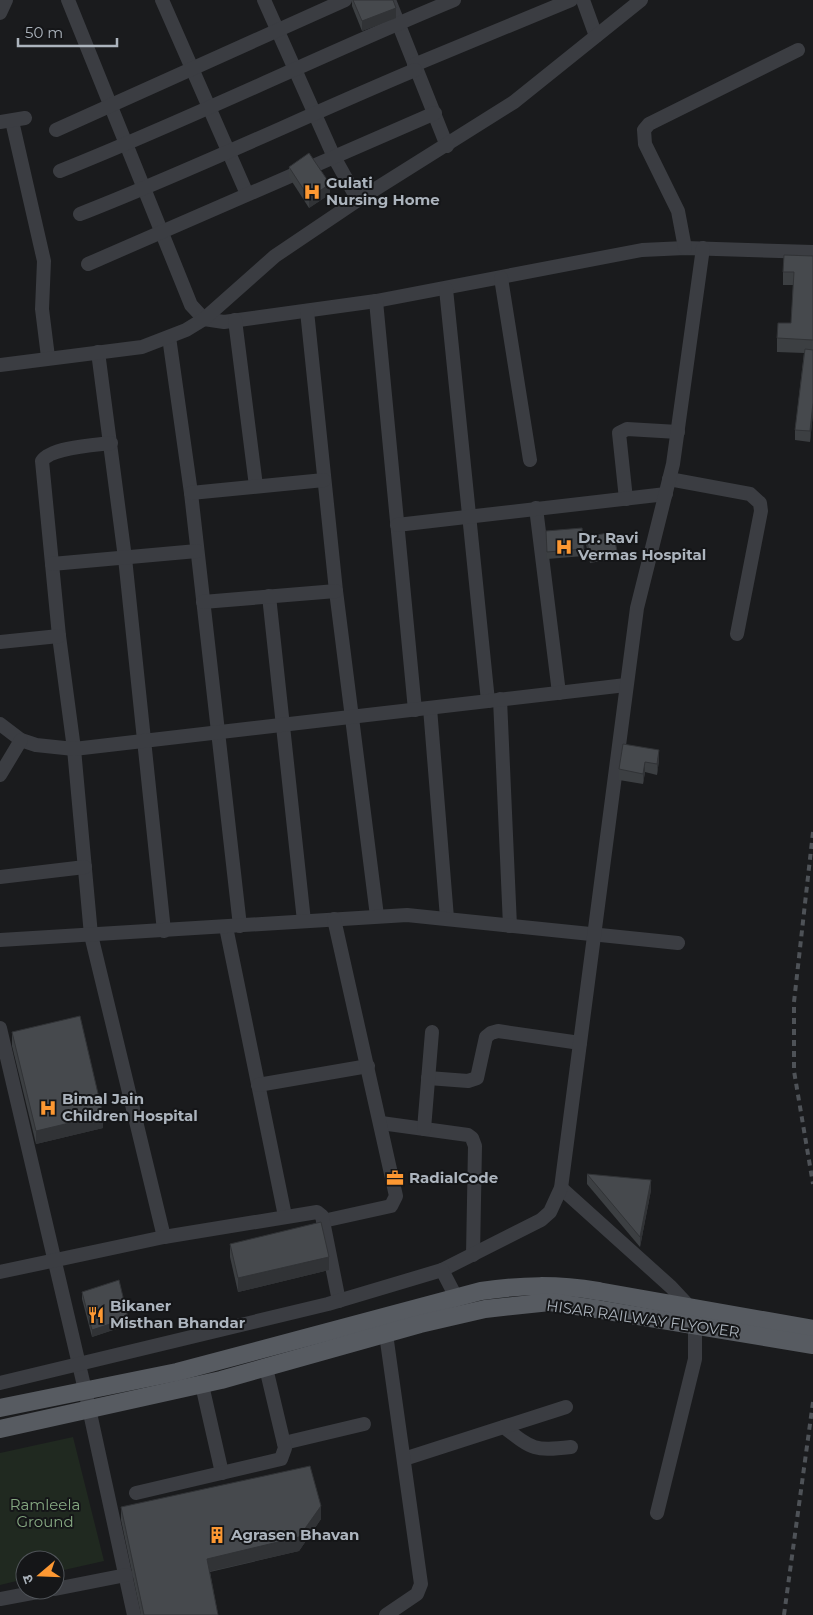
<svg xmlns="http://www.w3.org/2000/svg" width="813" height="1615" viewBox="0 0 813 1615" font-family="Montserrat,'Noto Sans Devanagari',sans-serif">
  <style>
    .green { fill: #202920 }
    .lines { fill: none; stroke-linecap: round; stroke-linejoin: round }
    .minor { stroke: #3b3d42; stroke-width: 14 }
    .major { stroke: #575b61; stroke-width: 18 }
    .rail { stroke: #4e5257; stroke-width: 4; stroke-dasharray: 6 5; stroke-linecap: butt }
    .major-bridge { stroke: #575b61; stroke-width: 18 }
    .wall { fill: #3c3f42 }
    .shaded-wall { fill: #313336 }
    .building { fill: #46494d; stroke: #313336 }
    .labels { text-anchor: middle; stroke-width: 4; stroke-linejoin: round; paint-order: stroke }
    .poi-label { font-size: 15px; font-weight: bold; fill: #acb4bd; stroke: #151618; text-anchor: start }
    .street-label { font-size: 15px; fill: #acb4bd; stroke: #151618 }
    .park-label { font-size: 15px; fill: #86a982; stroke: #151618 }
  </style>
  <rect width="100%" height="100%" fill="#1a1b1d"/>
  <path class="green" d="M73,1437L104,1561L55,1572V1560H25V1579L0,1585V1453Z"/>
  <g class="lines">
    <g class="minor">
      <path d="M68,0L191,305L204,319L224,322L376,301L642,250L685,248L813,252"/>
      <path d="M162,0L247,194"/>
      <path d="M264,0L334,157L358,200"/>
      <path d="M389,0L447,146"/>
      <path d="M583,0L596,36"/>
      <path d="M0,13L6,0"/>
      <path d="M414,65L571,0"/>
      <path d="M12,121L44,261L42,309L48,357"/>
      <path d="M0,122L25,118"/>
      <path d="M56,130L345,0"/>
      <path d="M60,171C193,118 321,55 454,0"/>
      <path d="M80,214C193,170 303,117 415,70"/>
      <path d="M685,248L678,211L645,144L644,130L649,124L798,50"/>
      <path d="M88,264L435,113"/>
      <path d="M501,278L530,460"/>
      <path d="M446,289L488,701"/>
      <path d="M376,301L415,710"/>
      <path d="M307,311L336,591L377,916"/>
      <path d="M235,320L256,486"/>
      <path d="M169,337L191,493L240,926"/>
      <path d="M98,352L125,558L164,931"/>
      <path d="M0,365L142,347L186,330L204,319L275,256L358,200L514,102L641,0"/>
      <path d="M111,443C95,445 51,447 42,461L59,636L74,749L91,935L164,1237"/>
      <path d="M669,479L750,494L760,503L761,511L737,634"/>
      <path d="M191,493L324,480"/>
      <path d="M626,499L619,433L627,429L678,432"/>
      <path d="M536,508L559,693"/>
      <path d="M397,525L666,494"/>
      <path d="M52,564L197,551"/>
      <path d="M269,596L304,921"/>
      <path d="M203,602L336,591"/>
      <path d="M0,642L59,636"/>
      <path d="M500,699L510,926"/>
      <path d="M430,708L447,918"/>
      <path d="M0,724L21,740L36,745L74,749L626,685"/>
      <path d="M0,775L21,740"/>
      <path d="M0,877L85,867"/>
      <path d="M226,927L285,1216"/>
      <path d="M0,940L407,915L678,943"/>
      <path d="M0,1028L85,1390L134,1615"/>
      <path d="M428,1078L468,1081L477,1078L486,1037L491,1033L498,1031L580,1043"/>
      <path d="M258,1085L368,1066"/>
      <path d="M381,1123L468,1135L472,1138L475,1146L473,1255"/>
      <path d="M424,1129L432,1032"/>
      <path d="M561,1188L671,1287L685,1302L691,1317L695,1329V1359L657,1513"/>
      <path d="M323,1221L391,1206L396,1196L334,919"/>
      <path d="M442,1270L541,1220L550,1212L561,1188L637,608L673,464L703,248"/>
      <path d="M0,1272L164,1237L317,1212L322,1216L339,1301"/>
      <path d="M0,1383L328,1304L442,1270L456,1297"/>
      <path d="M202,1385L222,1473"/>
      <path d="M504,1427C533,1450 534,1451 571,1447"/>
      <path d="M284,1443L364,1424"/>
      <path d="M404,1459L566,1407"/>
      <path d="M136,1493L281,1459L285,1448L266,1368"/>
      <path d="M55,1589L126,1575"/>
      <path d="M0,1599L48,1590"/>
      <path d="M386,1615L417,1594L421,1584L386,1334"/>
    </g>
    <g class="major">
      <path d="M0,1408L177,1372L481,1291C523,1285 556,1284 598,1291"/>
      <path d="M0,1429L221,1380L420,1324L485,1309L550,1302L596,1309"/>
    </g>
    <g class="rail">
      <path d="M813,832L794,1002V1071L813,1184"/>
      <path d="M784,1615L813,1402"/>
    </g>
    <g class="major-bridge">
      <path d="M598,1291L813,1329"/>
      <path d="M596,1309L813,1345"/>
    </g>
  </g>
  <g class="wall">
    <path d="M352,0H393L396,18L362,31L352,6Z"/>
    <path d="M289,167L330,194L309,208L289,177Z"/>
    <path d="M813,256V413L810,442L795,440V430L804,353L777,352V338L791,323L793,285H783V272Z"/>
    <path d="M546,531L584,549V556L547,559Z"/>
    <path d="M586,537L617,551V558L590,563L586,544Z"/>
    <path d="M623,744L659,760L657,775L645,772L643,784L619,780V769Z"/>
    <path d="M12,1032L103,1128L36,1144L12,1046Z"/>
    <path d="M587,1174L651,1190L640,1247L587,1184Z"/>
    <path d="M230,1244L329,1270L238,1292L230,1257Z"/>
    <path d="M82,1292L128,1325L92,1337L82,1299Z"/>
    <path d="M121,1507L321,1519L299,1551L210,1572L218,1615H141L121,1520Z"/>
  </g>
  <g class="shaded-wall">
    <path d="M396,8V18L362,31V21Z"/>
    <path d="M330,184V194L309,208V198Z"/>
    <path d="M813,403V413L810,442V431Z"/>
    <path d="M659,750V760L657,775V764Z"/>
    <path d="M645,762V772L643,784V774Z"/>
    <path d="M103,1115V1128L36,1144V1131Z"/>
    <path d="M651,1180V1190L640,1247V1237Z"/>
    <path d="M329,1257V1270L238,1292V1278Z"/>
    <path d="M128,1318V1325L92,1337V1330Z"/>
    <path d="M321,1506V1519L299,1551L207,1572V1559Z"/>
  </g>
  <g class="building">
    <path d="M353,0H393L396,8L362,21Z"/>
    <path d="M309,153L330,184L309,198L289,167Z"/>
    <path d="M784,255L813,256V340L777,338L778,323H791L794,272H783Z"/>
    <path d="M805,349L813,350V403L810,431L795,430Z"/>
    <path d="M582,528L584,549L547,552L546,531Z"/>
    <path d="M613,532L617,551L590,556L586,537Z"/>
    <path d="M623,744L659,750L657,764L645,762L643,774L619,769Z"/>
    <path d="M80,1016L103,1115L36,1131L12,1032Z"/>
    <path d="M587,1174L651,1180L640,1237Z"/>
    <path d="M321,1222L329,1257L238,1278L230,1244Z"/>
    <path d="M119,1280L128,1318L92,1330L82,1292Z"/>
    <path d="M310,1466L321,1506L299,1537L207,1559L218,1615H144L121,1507Z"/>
  </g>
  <defs>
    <g id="hospital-bare" transform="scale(1.35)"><path d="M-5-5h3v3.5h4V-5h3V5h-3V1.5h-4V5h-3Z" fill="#fd9832" stroke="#151618" stroke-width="2.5" paint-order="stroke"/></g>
    <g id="office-bare" transform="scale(1.35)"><path d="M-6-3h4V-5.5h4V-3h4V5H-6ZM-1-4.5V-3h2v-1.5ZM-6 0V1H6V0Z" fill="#fd9832" stroke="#151618" stroke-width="2.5" paint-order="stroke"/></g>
    <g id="restaurant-bare" transform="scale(1.35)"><path d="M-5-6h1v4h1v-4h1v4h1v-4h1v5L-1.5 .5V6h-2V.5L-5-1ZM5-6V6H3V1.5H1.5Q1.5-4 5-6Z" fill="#fd9832" stroke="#151618" stroke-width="2.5" paint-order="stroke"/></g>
    <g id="building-bare" transform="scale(1.35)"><path d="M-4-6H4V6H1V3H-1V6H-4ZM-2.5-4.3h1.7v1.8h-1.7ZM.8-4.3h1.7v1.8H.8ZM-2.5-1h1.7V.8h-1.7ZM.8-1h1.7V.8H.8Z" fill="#fd9832" stroke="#151618" stroke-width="2.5" paint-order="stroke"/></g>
  </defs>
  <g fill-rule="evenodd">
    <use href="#hospital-bare" x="312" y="192"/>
    <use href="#hospital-bare" x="564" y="547"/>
    <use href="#hospital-bare" x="48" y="1108"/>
    <use href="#office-bare" x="395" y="1178"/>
    <use href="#restaurant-bare" x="96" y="1315"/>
    <use href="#building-bare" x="217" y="1535"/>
  </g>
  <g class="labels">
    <g class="poi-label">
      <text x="326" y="188">Gulati<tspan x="326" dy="17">Nursing Home</tspan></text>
      <text x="578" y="543">Dr. Ravi<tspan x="578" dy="17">Vermas Hospital</tspan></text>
      <text x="62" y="1104">Bimal Jain<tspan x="62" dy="17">Children Hospital</tspan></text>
      <text x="409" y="1183">RadialCode</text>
      <text x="110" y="1311">Bikaner<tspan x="110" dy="17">Misthan Bhandar</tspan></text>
      <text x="231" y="1540">Agrasen Bhavan</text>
    </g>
    <g class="street-label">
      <text transform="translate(643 1319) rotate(8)" y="5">HISAR RAILWAY FLYOVER</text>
    </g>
    <g class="park-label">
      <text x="45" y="1510">Ramleela<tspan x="45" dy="17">Ground</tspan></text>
    </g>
  </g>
  <g transform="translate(40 1575) rotate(251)"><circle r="24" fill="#151618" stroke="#51555a"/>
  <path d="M0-4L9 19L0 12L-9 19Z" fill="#fd9832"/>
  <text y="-8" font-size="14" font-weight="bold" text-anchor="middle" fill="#acb4bd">उ</text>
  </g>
  <path d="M18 38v8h99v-8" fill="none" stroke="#acb4bd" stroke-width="2.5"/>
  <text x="25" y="38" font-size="15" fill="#acb4bd" stroke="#151618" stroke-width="4" paint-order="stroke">50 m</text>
</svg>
